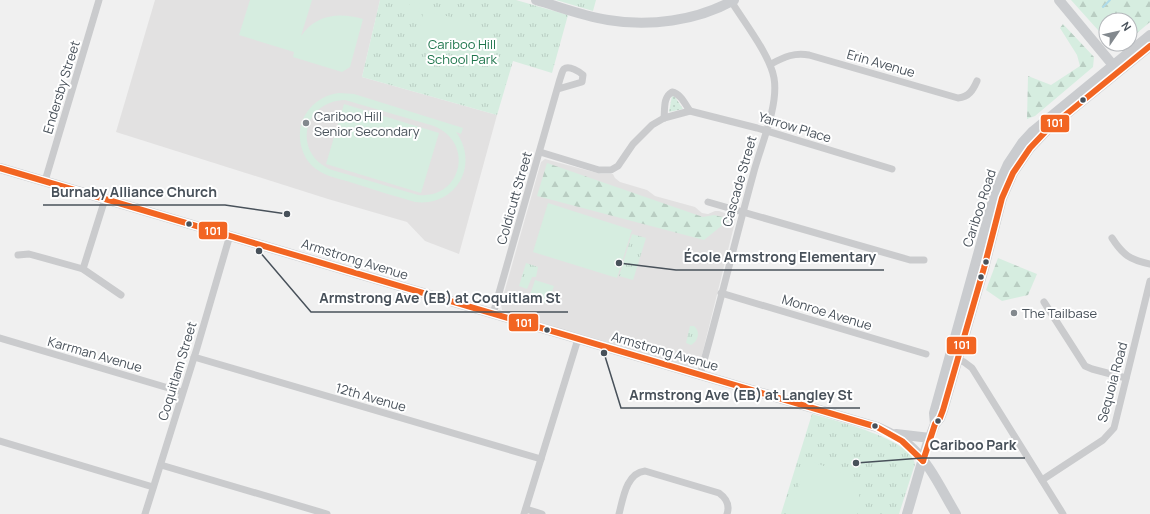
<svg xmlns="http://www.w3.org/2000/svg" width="1150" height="514" viewBox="0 0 1150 514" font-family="Manrope,sans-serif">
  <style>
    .education { fill: #e2e1e1 }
    .grass { fill: url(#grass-dots) }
    .forest { fill: url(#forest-firs) }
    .park { fill: url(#park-tufts) }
    .pitch { fill: #d6ede0; fill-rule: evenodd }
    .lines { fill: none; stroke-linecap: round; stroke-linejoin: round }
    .stream { stroke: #aedae8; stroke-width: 2 }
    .street { stroke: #cacbcd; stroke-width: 7 }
    .secondary { stroke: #cacccf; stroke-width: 10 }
    .bus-1-casing { stroke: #fff; stroke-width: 9 }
    .bus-1 { stroke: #f26522; stroke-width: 6 }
    .bus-dot { fill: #48515a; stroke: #fff; stroke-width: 1.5 }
    .poi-dot { fill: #83898e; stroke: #fff; stroke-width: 1.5 }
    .labels { text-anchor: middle; stroke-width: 4; stroke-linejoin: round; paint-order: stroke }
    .park-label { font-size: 13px; fill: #1f764d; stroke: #fff }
    .street-label { font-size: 13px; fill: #48515a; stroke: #fff }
    .poi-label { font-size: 13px; fill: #48515a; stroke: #fff; text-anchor: start }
    .leader { fill: none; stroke: #48515a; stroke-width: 1.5 }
    .callout-dot { fill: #48515a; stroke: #fff; stroke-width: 1.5 }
    .callout-label { font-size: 14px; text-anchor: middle; font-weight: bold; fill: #48515a; stroke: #fff; stroke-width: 4; stroke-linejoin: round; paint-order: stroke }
    .line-badge { stroke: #fff; stroke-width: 1.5 }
    .badge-label { font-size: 11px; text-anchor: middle; font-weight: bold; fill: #fff }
  </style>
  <defs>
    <pattern id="grass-dots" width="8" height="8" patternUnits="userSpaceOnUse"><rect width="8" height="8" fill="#d6ede0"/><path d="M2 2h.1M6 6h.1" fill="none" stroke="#b9cdc2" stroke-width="1.8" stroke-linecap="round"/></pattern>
    <pattern id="forest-firs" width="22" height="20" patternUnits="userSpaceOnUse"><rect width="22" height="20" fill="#d6ede0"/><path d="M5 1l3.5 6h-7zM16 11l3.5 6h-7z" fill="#b9cdc2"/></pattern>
    <pattern id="park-tufts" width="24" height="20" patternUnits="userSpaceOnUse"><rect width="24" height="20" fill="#d6ede0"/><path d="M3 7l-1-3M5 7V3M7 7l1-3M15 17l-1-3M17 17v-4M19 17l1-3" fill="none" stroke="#b9cdc2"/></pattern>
  </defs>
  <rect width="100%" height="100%" fill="#f0f0f0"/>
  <g class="education">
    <path d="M155,0H380L362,77L497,115L459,254L425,241L407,222L328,199L116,132Z"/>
    <path d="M545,159L601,174H613L615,178L620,182L647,190L655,196L695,207L702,213L708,214L715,211H719L735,217V222L700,363L698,366L691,367L590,337L571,332L502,310L501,304L541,162Z"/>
  </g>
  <path class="grass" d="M672,96L675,97L683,109L669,112Z"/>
  <g class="forest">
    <path d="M1071,0H1150V22L1130,39V20H1106V39Z"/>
    <path d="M1063,24L1094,57L1093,67L1035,116L1027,119L1028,76L1051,85L1080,66L1077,55L1060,28Z"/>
    <path d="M547,163L703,217L714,215L730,219L704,240L537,196Z"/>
    <path d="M998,258L1037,274L1028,295L1002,301L986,290Z"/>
  </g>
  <g class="park">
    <path d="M380,0H516L568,15L552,73L513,61L497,115L362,77Z"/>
    <path d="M556,0H596L593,11Z"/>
    <path d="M632,234L646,238L633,280L619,276Z"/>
    <path d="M526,263L538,267L536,277H532L527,289L519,286Z"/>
    <path d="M690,326H694C701,332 698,341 691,345L686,343Z"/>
    <path d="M812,414C833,420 912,439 915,464L899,514H781Z"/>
  </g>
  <g class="pitch">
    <path d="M250,0H312L301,36C316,14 340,12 363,19L350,67L342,72L293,57L294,52L239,35Z"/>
    <path d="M410,2L420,4L417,20L407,18Z"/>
    <path d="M425,12L478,22L479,24L475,47L473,49L420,38L419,36L423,13Z"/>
    <path d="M339,93L354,94L463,128L461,134L456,132C480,165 456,207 415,202C395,196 374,190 353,183C341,179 327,177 316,169C301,158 296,136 303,119C310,104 323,95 339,93ZM345,100L434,126C475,143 462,199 418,195L332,170C292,154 302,101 345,100Z"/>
    <path d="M344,104L439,133L421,193L326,164Z"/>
    <path d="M548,203L632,230L617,278L533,252Z"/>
    <path d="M535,280L554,286L548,304L529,298Z"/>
    <path d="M813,462C841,473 868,477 857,514H790L805,466Z"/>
  </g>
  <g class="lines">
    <path class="stream" d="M1103,7L1110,0"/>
    <g class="street">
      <path d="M771,64C784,57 795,52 809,55L958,98C969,97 973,90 977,81"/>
      <path d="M664,118C665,109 663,97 672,92C681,94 685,104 690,111"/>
      <path d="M540,152L599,170H611L618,166L633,144L652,125L664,118L690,111L757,128L892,169"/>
      <path d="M45,181L99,0"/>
      <path d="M708,202L910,260H924"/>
      <path d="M1112,238C1123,255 1130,260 1150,264"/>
      <path d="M18,255L29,254L83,269L105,199"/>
      <path d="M83,269L121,295"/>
      <path d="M721,293L926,354"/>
      <path d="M1044,302L1085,366L1092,369L1126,378"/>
      <path d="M493,314L560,79C561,77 562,71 564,69C569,65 580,72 583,75L582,82L558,89"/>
      <path d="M0,338L182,392"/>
      <path d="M194,357L541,459"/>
      <path d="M957,359L964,362L972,368L1063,514"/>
      <path d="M700,375C719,308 735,241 753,175C760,147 779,106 774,78C770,55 744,22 731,1"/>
      <path d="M0,441L153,487"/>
      <path d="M161,465L327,514"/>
      <path d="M1042,480L1103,440L1114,428L1150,281"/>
      <path d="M526,509L542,514"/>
      <path d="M145,514L197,348L230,235"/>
      <path d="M524,514L578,339"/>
      <path d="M619,514C623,499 626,473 645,471L719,493C726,498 730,505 727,514"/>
    </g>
    <g class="secondary">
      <path d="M536,0C560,7 583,16 608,20C649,27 696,21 734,0"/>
      <path d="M1059,0L1117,70"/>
      <path d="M0,168L877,427C888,432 900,437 909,445C930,463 942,491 956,514"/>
      <path d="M935,424L934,413L995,193L1008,164L1022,143L1033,131L1150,35"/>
      <path d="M896,434L930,438"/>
      <path d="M907,514L927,445L935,424L940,418L943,410L984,268L1002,198L1013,173L1030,148L1047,130L1150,46"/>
    </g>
    <g class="bus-1-casing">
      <g id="bus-1">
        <path d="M0,168L877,427L902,441L923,461"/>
        <path d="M923,461L935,424L940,418L943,410L984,268L1002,198L1013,173L1030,148L1047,130L1150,46"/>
      </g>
    </g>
    <use href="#bus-1" class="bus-1"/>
  </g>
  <g class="bus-dot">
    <circle cx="1083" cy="100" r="3.5"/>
    <circle cx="189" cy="224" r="3.5"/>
    <circle cx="986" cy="262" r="3.5"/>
    <circle cx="981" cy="277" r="3.5"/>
    <circle cx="547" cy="330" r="3.5"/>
    <circle cx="938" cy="421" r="3.5"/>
    <circle cx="875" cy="426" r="3.5"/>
  </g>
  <g class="poi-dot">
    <circle cx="306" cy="123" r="4"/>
    <circle cx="1014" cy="313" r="4"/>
  </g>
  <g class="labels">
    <g class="park-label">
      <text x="462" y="49">Cariboo Hill<tspan x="462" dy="15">School Park</tspan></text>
    </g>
    <g class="street-label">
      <text transform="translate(881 63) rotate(16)" y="5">Erin Avenue</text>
      <text transform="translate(61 87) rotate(-73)" y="5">Endersby Street</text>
      <text transform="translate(795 127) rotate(17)" y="5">Yarrow Place</text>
      <text transform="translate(739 181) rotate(-74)" y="5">Cascade Street</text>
      <text transform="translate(514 198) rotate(-74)" y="5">Coldicutt Street</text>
      <text transform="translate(979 208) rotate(-72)" y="5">Cariboo Road</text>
      <text transform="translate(355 259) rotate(17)" y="5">Armstrong Avenue</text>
      <text transform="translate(827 312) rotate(17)" y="5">Monroe Avenue</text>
      <text transform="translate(665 351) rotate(16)" y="5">Armstrong Avenue</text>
      <text transform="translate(95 354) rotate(16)" y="5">Karrman Avenue</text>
      <text transform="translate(177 371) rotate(-73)" y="5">Coquitlam Street</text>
      <text transform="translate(1112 382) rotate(-75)" y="5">Sequoia Road</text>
      <text transform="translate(371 397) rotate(16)" y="5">12th Avenue</text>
    </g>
    <g class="poi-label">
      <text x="314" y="121">Cariboo Hill<tspan x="314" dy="15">Senior Secondary</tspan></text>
      <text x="1022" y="318">The Tailbase</text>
    </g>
  </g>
  <path class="leader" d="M287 214L225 205H43M619 263L676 270H884M259 251L311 312H568M604 353L621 408H860M856 463L922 458H1025"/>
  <g class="callout-dot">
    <circle cx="287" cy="214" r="4"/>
    <circle cx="619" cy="263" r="4"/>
    <circle cx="259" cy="251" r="4"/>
    <circle cx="604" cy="353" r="4"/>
    <circle cx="856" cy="463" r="4"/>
  </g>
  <g class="callout-label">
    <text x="134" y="197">Burnaby Alliance Church</text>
    <text x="780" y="262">École Armstrong Elementary</text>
    <text x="440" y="303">Armstrong Ave (EB) at Coquitlam St</text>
    <text x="741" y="400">Armstrong Ave (EB) at Langley St</text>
    <text x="973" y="450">Cariboo Park</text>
  </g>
  <g class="line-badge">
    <rect x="1040" y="114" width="30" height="19" rx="4" fill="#f26522"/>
    <rect x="198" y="221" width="30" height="19" rx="4" fill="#f26522"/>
    <rect x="508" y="313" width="31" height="19" rx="4" fill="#f26522"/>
    <rect x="946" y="336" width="31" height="19" rx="4" fill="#f26522"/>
  </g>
  <g class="badge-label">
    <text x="1055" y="127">101</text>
    <text x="213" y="235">101</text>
    <text x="524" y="327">101</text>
    <text x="962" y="349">101</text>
  </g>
  <g transform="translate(1118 32) rotate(56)"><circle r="19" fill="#ffffff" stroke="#b6b9bd"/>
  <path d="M0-3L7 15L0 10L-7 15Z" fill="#83898e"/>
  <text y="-6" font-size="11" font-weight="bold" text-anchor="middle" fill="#48515a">N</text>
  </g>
</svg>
